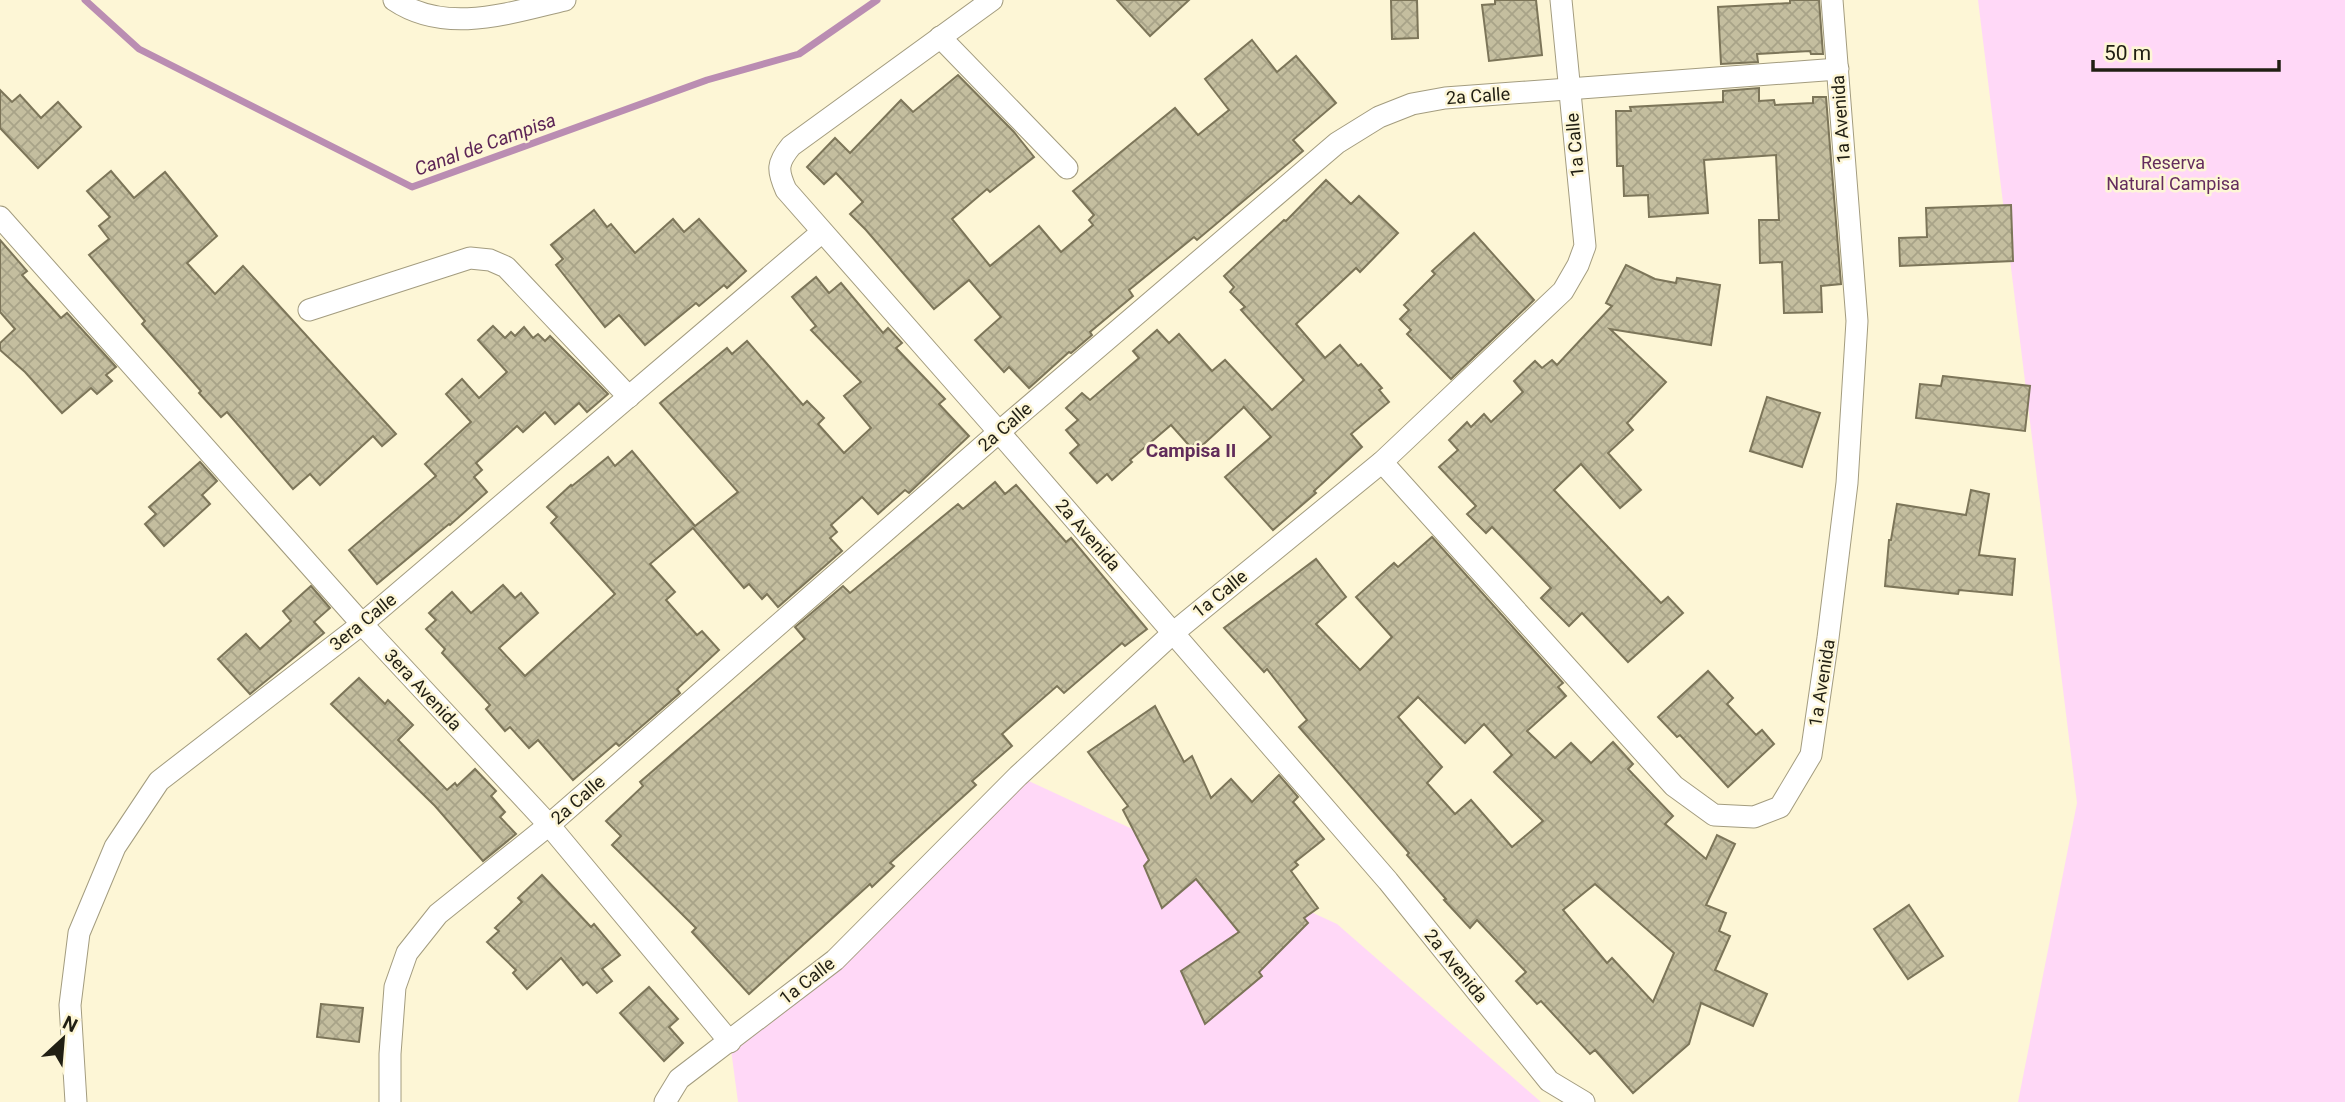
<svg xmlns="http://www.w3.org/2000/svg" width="2345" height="1102" viewBox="0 0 2345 1102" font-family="Roboto,sans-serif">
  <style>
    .green { fill: #ffd8f7 }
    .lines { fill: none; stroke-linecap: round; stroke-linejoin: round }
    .stream { stroke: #ba8db2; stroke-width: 7 }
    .building { fill: url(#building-cross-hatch); stroke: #7c7559; stroke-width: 2; fill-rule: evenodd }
    .minor-casing { stroke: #a39c7f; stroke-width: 23 }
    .minor { stroke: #fff; stroke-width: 21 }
    .labels { text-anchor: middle; stroke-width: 5; stroke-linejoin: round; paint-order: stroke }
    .street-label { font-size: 18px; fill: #211f13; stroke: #fdf6d6 }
    .park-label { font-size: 18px; fill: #642c5d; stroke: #fdf6d6 }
    .water-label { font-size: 19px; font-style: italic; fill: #5d2556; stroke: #fdf6d6 }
    .neighbourhood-label { font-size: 19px; font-weight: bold; fill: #612c5a; stroke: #fdf6d6 }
  </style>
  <defs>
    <pattern id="building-cross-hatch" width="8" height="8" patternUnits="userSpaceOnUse" patternTransform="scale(1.75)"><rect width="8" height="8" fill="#c4be9f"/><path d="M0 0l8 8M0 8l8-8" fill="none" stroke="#a8a388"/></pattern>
  </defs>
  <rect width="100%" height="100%" fill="#fdf6d6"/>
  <g class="green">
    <path d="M1978,0H2345V1102H2018L2077,803Z"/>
    <path d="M1018,776L1337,924L1541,1102H738L730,1042Z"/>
  </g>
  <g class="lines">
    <path class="stream" d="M85,0L139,49L412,187L707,80L799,54L877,0"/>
  </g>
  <g class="building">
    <path d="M1117,0H1189L1150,36Z"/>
    <path d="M1391,0H1417L1418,38L1392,39Z"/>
    <path d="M1495,0H1536L1542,55L1489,61L1482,5L1495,4Z"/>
    <path d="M1790,0H1819L1823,54H1811L1810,51L1757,54L1758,62L1721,64L1718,7L1790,3Z"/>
    <path d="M1252,40L1277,72L1296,56L1336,103L1293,140L1303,151L1197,240L1194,237L1129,290L1133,296L1090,332L1092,335L1071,353L1069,352L1029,388L1009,367L1004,372L975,340L1001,317L969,280L934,309L866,230L850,214L863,202L836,173L824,184L807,167L835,138L850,153L901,100L913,112L958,75L1014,132L1034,157L990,192L987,189L952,219L990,266L1039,226L1061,252L1093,225L1089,220L1094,215L1073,191L1175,108L1198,135L1229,110L1205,79Z"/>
    <path d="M1759,88V101L1774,100L1775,105L1813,103V97H1826L1841,284L1821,286L1822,312L1784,313L1782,262L1760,263L1759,220H1779L1776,155L1704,160L1708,213L1649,217L1648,195L1624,196L1623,166H1617L1616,111H1631L1630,107L1723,102V91Z"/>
    <path d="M0,90L12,102L20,95L41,118L58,102L81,127L38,168L0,128Z"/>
    <path d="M111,171L134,198L165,172L217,236L187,263L215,294L243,266L396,434L382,446L373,436L320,485L310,474L293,489L227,412L221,417L199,393L201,391L142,324L145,321L89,255L109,239L99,226L110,217L87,191Z"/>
    <path d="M1326,180L1351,204L1359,196L1398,233L1360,272L1356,268L1296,324L1325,358L1340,345L1358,366L1361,364L1382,388L1379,390L1389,402L1351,434L1362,447L1314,491L1316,493L1273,530L1225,477L1271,437L1243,406L1244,407L1195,452L1171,425L1130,460L1132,462L1112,480L1107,474L1097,483L1070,453L1079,445L1066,430L1078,420L1066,408L1082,393L1090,400L1139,358L1133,351L1157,330L1169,343L1179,334L1212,371L1225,360L1272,410L1304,380L1241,310L1245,307L1230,292L1234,287L1224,276L1284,220L1286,221Z"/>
    <path d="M2011,205L2013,261L1900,266L1899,238L1927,237L1926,208Z"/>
    <path d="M594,210L607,227L611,224L635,253L673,219L684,232L699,219L746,271L727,288L724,285L699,306L696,303L645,345L619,315L605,327L556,265L563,259L551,245Z"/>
    <path d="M1474,233L1534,300L1451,379L1407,334L1411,330L1400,319L1409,310L1404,305L1435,274L1432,271Z"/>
    <path d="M0,240L27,271L22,275L61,318L67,313L116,367L106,375L112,381L97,394L91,388L62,413L25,372L0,350V343L15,329L0,312Z"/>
    <path d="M1626,265L1655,279L1676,283L1677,278L1720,285L1711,345L1610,329L1666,382L1627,423L1633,430L1608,453L1641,490L1620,508L1581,464L1554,490L1661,603L1668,597L1683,613L1628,662L1582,613L1569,626L1541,598L1551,588L1492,527L1486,533L1467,514L1476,506L1439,467L1458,450L1449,440L1467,422L1471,427L1484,414L1491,422L1523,392L1514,381L1535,361L1542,368L1552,360L1557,365L1612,306L1606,303Z"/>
    <path d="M816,277L829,293L841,283L883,333L888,328L902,343L896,348L945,399L939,404L969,436L909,493L905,490L878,514L862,497L831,525L837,532L830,538L842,551L778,607L767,594L762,599L749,584L744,588L693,528L650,564L675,592L666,600L697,635L702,631L719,650L677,689L680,693L619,746L616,743L573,780L538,740L529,748L510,727L505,731L486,709L490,705L442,653L445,649L426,629L436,620L429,613L452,592L471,613L503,585L515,598L521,593L538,613L499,648L525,676L615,594L551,523L557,517L547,507L571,485L572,486L608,457L615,466L632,451L695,526L738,492L660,403L727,348L732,354L747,341L803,405L807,401L824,418L818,424L844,453L871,428L844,396L861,382L811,330L816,326L792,297Z"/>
    <path d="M493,326L505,338L511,332L515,336L524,327L533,338L538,334L545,341L550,336L608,394L587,412L579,403L555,424L545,412L523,432L517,426L476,463L482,470L474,477L487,492L450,525L449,524L377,584L349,550L436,476L425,464L471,422L446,394L462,379L479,398L507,372L478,340Z"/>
    <path d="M1943,376L2030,386L2025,431L1916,418L1920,384L1941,386Z"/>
    <path d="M1767,397L1820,413L1802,467L1750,451Z"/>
    <path d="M200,462L217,481L202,495L210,504L164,546L145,524L156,514L149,507Z"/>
    <path d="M995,482L1005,494L1016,485L1066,542L1071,538L1147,629L1125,646L1122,643L1064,693L1057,686L1002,734L1012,746L972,781L976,785L890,863L894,866L872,887L870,884L749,994L692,932L696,928L612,845L621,836L606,821L643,786L640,782L805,639L795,627L843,586L850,593L958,504L963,509Z"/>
    <path d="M1971,490L1989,494L1979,555L2015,559L2012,595L1959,590L1958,594L1885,586L1889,540H1891L1897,504L1966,515Z"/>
    <path d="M1432,537L1563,683L1558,687L1566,696L1527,731L1555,758L1571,743L1591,763L1613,742L1633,764L1628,769L1673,816L1665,824L1706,859L1717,835L1735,844L1706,905L1726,913L1719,931L1730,936L1715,970L1767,994L1753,1026L1701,1003L1689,1044L1633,1093L1595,1050L1590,1054L1541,1001L1537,1004L1516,981L1526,972L1477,920L1470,928L1444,900L1446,899L1407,855L1409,853L1299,727L1307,720L1267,669L1264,672L1224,628L1316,559L1346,597L1316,624L1360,670L1392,637L1356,597L1394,563L1398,567ZM1418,697L1465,743L1484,724L1512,755L1494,772L1543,821L1512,847L1471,800L1455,814L1427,783L1442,767L1398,717ZM1595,884L1674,953L1653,1002L1612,958L1607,963L1563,910Z"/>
    <path d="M311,586L330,608L314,622L324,633L250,694L218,659L246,634L260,649L291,621L283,611Z"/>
    <path d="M1708,671L1733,698L1727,704L1756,735L1762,730L1774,744L1728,787L1680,735L1677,737L1658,717Z"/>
    <path d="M359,678L385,704L388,700L413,725L398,740L447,790L455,783L457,786L475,769L496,791L491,796L505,812L500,817L516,834L483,861L435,806L331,704Z"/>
    <path d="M1155,706L1184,762L1192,756L1211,798L1231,779L1252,802L1279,775L1298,797L1293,802L1324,839L1295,862L1298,865L1291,871L1318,908L1304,918L1308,923L1259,972L1262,976L1205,1024L1181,971L1239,932L1196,879L1162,908L1144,866L1149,860L1123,810L1128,806L1088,752Z"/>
    <path d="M542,875L591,927L594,924L620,955L602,969L612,981L597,993L587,982L583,985L561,958L527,989L513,973L516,970L487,942L499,931L495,928L522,902L518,898Z"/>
    <path d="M1909,905L1943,956L1908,979L1874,929Z"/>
    <path d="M649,987L678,1019L669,1027L683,1043L664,1061L620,1013Z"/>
    <path d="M321,1004L363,1008L359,1042L317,1037Z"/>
  </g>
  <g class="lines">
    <g class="minor-casing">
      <g id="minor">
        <path d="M394,0C446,35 509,13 565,0"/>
        <path d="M992,0L791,146C777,163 777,170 786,190L999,432L1388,881L1549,1081L1584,1102"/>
        <path d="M940,37L1067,168"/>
        <path d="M0,217L362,624L549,825L730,1042"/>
        <path d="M309,310L470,258L490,260L506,267L629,397"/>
        <path d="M1382,462L1674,786L1714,815L1754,817L1780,807L1811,755L1828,638L1847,483L1857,321L1832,0"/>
        <path d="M76,1102L70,1005L79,933L115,847L159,781L362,624L822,232"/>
        <path d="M390,1102V1054L395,987L407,953L438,914L549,825L999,432L1337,143L1379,117L1412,104L1445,98L1838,69"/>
        <path d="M665,1102L679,1079L835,960L1018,776L1173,633L1382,462L1563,291L1578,265L1585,246L1561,0"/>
      </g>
    </g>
    <use href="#minor" class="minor"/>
  </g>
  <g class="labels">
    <g class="street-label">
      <text transform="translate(1478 96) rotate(-4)" y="6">2a Calle</text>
      <text transform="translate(1841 119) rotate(-94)" y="6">1a Avenida</text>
      <text transform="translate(1575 145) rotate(-95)" y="6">1a Calle</text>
      <text transform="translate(1005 427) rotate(-41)" y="6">2a Calle</text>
      <text transform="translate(1088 535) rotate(49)" y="6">2a Avenida</text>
      <text transform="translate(1220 594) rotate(-39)" y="6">1a Calle</text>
      <text transform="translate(363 622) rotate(-39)" y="6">3era Calle</text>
      <text transform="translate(1822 683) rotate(-81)" y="6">1a Avenida</text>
      <text transform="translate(423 690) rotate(47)" y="6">3era Avenida</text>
      <text transform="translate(578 800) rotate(-41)" y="6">2a Calle</text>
      <text transform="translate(1456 966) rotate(51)" y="6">2a Avenida</text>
      <text transform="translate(807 981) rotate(-38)" y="6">1a Calle</text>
    </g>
    <g class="park-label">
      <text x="2173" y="169">Reserva<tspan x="2173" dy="21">Natural Campisa</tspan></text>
    </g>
    <g class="water-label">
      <text transform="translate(485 144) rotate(-20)" y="7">Canal de Campisa</text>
    </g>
    <g class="neighbourhood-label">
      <text x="1191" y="457">Campisa II</text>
    </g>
  </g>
  <g transform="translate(63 1039) rotate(26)" stroke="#fdf6d6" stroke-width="5" paint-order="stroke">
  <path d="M0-5L12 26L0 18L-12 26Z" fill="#211f13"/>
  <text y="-10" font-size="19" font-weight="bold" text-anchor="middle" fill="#211f13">N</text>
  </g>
  <path d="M2093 60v10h186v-10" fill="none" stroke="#211f13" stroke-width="3.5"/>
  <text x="2104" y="60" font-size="21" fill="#211f13" stroke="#fdf6d6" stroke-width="5" paint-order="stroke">50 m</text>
</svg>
